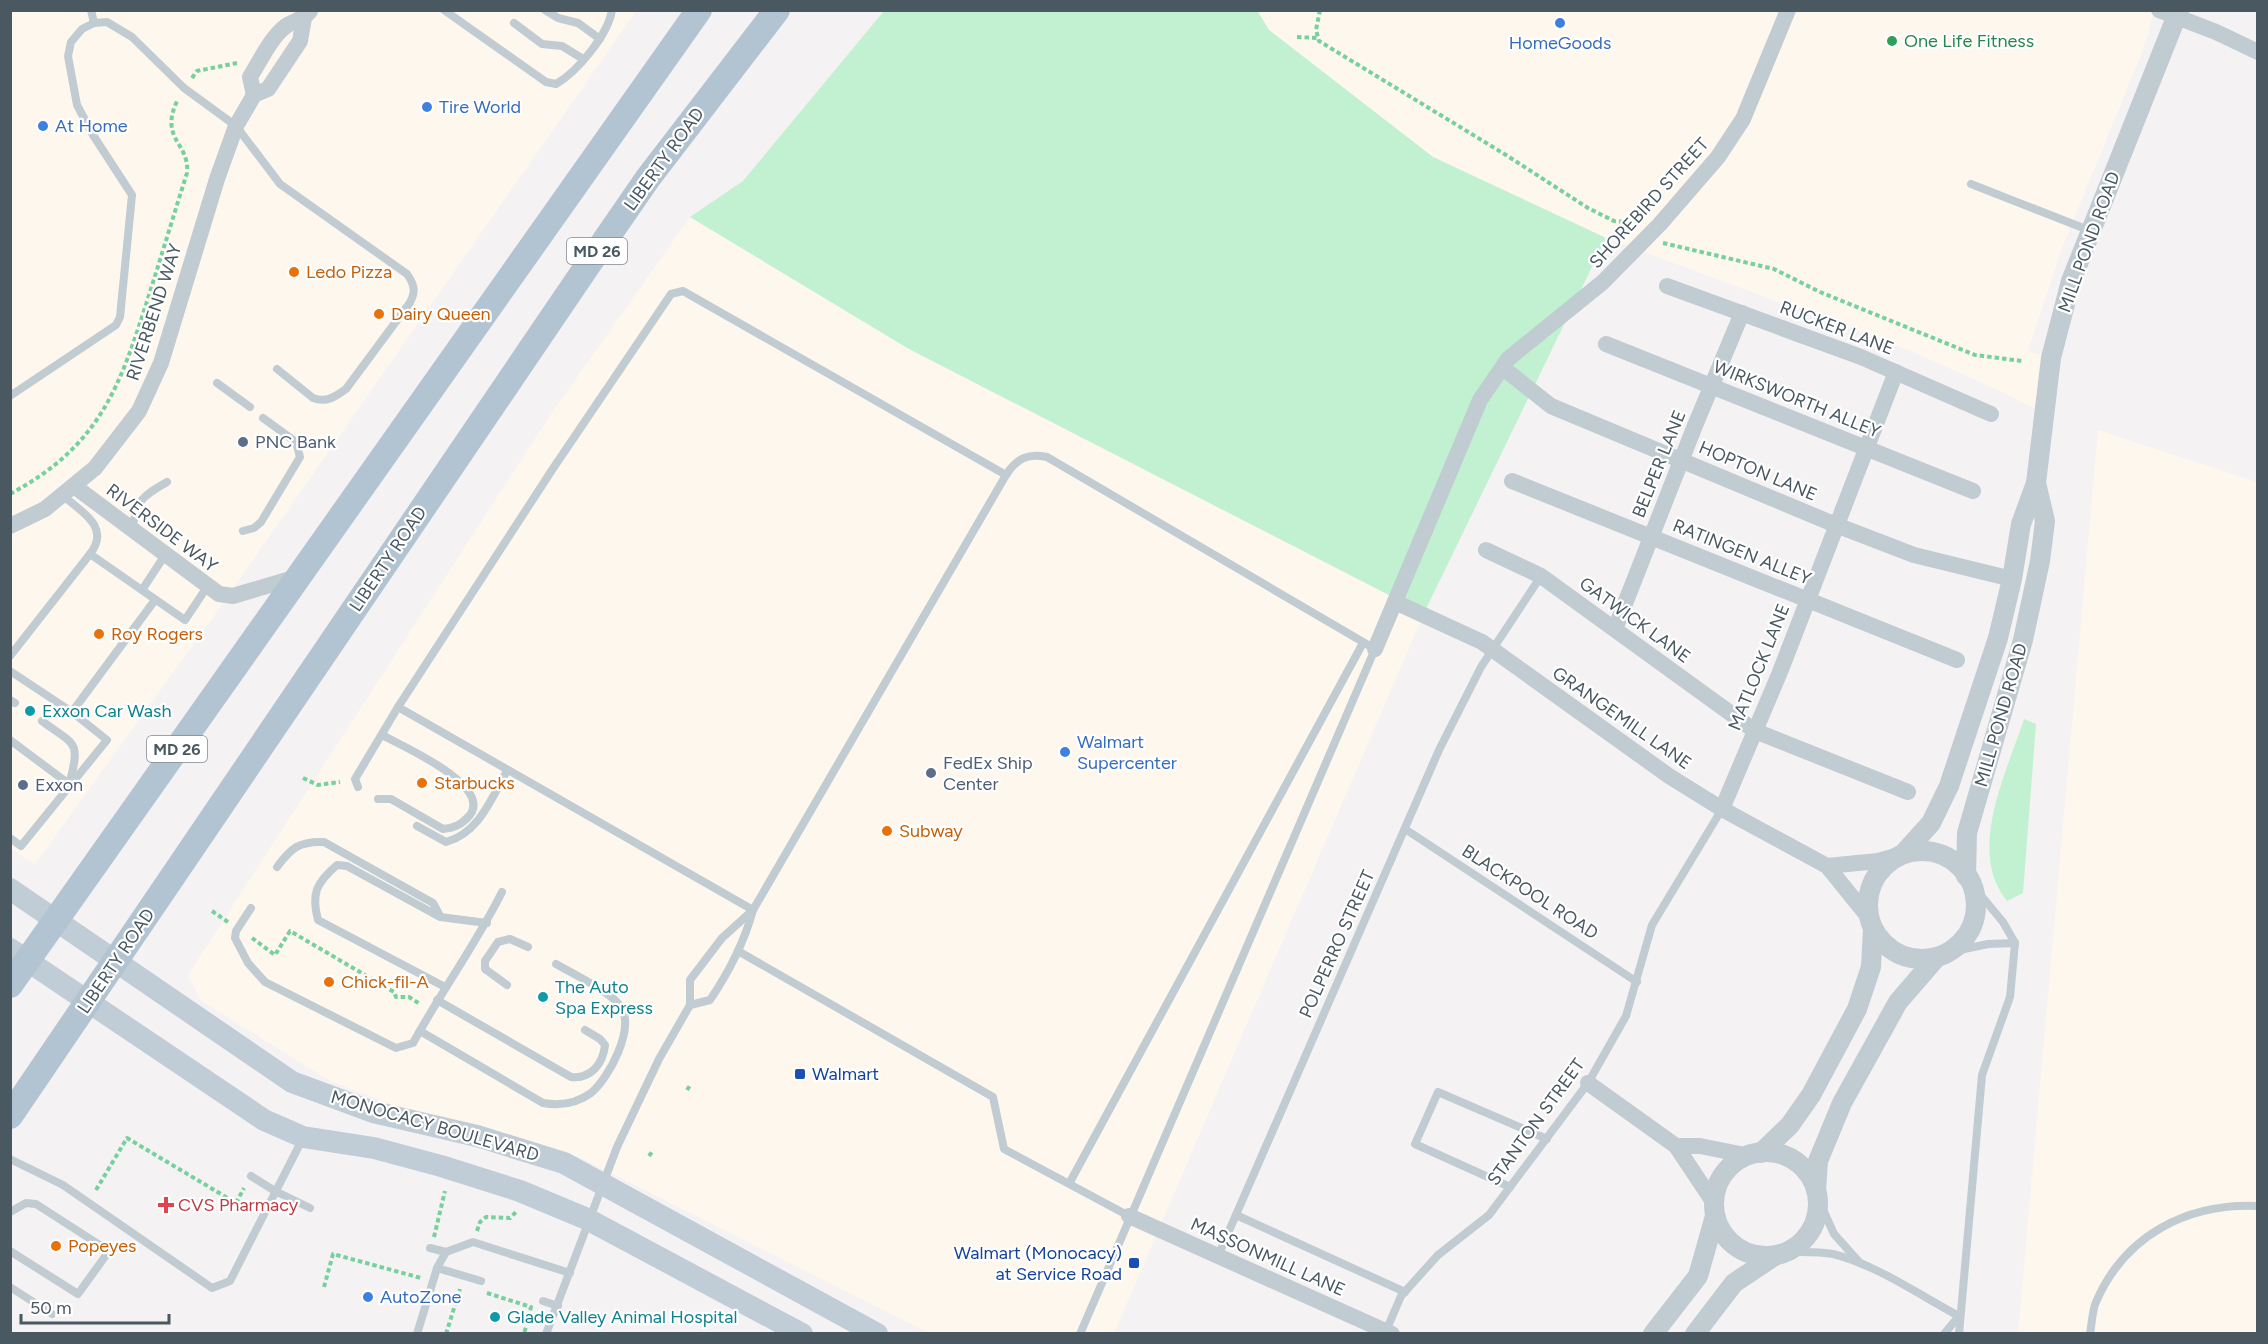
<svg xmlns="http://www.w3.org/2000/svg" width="2268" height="1344" viewBox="0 0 2268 1344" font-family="Figtree,sans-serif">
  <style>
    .commercial { fill: #fdf7ee }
    .green { fill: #c1f1d0 }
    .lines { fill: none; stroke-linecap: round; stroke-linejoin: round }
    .path { stroke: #78d19d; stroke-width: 4; stroke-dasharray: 4.5 3; stroke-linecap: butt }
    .service { stroke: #c0cbd2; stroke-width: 8 }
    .minor { stroke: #c0cbd2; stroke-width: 16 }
    .tertiary { stroke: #c0cbd2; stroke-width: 20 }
    .secondary { stroke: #c0ccd6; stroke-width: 22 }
    .primary { stroke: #b2c4d1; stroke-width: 26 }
    .shop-dot { fill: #3f7fe0; stroke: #fff; stroke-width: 2 }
    .leisure-dot { fill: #2e9e5b; stroke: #fff; stroke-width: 2 }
    .food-dot { fill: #e8710a; stroke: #fff; stroke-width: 2 }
    .service-dot { fill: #5c6f8a; stroke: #fff; stroke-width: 2 }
    .culture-dot { fill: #0f9aa8; stroke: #fff; stroke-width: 2 }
    .transit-dot { fill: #1a4fb4; stroke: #fff; stroke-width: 2 }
    .health-dot { fill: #e0444e; stroke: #fff; stroke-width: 2 }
    .labels { text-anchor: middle; stroke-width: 4.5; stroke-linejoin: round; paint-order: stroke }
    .shield { fill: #fff; stroke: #808a90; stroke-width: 1.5 }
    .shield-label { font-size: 16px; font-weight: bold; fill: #495861 }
    .leisure-label { font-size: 18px; fill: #27864d; stroke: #fff; text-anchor: start }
    .shop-label { font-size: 18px; fill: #366cbe; stroke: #fff; text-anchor: start }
    .street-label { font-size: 18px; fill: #495861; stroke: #fff }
    .food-label { font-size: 18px; fill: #c56008; stroke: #fff; text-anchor: start }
    .service-label { font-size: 18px; fill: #4e5e75; stroke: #fff; text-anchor: start }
    .culture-label { font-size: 18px; fill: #0d838f; stroke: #fff; text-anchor: start }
    .transit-label { font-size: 18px; fill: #164399; stroke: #fff; text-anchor: start }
    .health-label { font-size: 18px; fill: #be3a42; stroke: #fff; text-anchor: start }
  </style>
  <rect width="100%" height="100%" fill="#f5f2f3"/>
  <g class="commercial">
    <path d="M11,11H636L216,613L35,864L11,849Z"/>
    <path d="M1257,11H2154L2143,50L2062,248L2028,351L2051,358L2043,413L2000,391L1911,351L1606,238L1433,157L1269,30Z"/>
    <path d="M690,217L909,349L1424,613L1114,1333H929L581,1158L412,1112L330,1081L200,1000L188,975L547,420Z"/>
    <path d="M2098,430L2257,482V1333L2018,1334Z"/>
  </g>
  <g class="green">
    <path d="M1257,10L1269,30L1433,157L1606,238L1424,613L909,349L690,217L743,181L884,11Z"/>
    <path d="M2024,719L2036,724L2023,893L2007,901C1966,851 2007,772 2024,719Z"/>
  </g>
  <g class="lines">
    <g class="path">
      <path d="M1320,10L1316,30L1319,41L1506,155L1588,208L1614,221L1638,223"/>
      <path d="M1297,37L1317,38"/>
      <path d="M192,78L197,71L237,63"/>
      <path d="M1663,243L1774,269L1820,292L1975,355L2022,361"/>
      <path d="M10,494C100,446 120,387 149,295C162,254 174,214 187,173C190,142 158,140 178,99"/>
      <path d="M303,778L318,785L340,782"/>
      <path d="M212,911L228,922"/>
      <path d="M252,938L275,955L290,931L394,992L396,997H409L420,1004"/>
      <path d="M687,1090L691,1084"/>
      <path d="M649,1156L652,1152"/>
      <path d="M96,1190L127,1138L236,1203L244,1188"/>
      <path d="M477,1231L480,1222L486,1217L510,1218L517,1211"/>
      <path d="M434,1237L445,1191"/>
      <path d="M324,1287L333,1254L421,1278"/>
      <path d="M487,1293L531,1307L524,1334"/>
      <path d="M446,1334L460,1289"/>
    </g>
    <g class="service">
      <path d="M91,10L94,23"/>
      <path d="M444,10L546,82L556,84C577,72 608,35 612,10"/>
      <path d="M545,10L558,18L578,23L600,39"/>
      <path d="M514,23L542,44L562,46L583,59"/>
      <path d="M1971,184L2091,231"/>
      <path d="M683,291L1006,475L753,910L398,707L552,470L671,294Z"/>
      <path d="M217,383L250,407"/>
      <path d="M10,396L116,325L120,317L132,195L93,135L77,105L68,56L71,42L82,29L94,23L107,22L132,37L184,88L236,126L280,184L407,274C415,285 416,293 409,304L346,389C335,397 326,403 313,398L277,369"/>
      <path d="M1006,475C1017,458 1028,453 1047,457L1375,649L1080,1334"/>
      <path d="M62,495C82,512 111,527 90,554"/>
      <path d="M132,529C138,499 141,497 167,482"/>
      <path d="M243,531L254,528L261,522L300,457L296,442L263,418"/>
      <path d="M142,590L165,555"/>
      <path d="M10,656L90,554L185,620L207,587"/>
      <path d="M10,671L72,712L155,600"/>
      <path d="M10,700L15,703"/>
      <path d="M42,721C74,745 81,740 70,781"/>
      <path d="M10,740L69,784"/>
      <path d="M358,787L355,779L398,707"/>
      <path d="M378,799H391L443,829C455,828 462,824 470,815C492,785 402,746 382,735"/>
      <path d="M417,826L446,842C479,833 491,799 507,771"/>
      <path d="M1405,829L1637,982"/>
      <path d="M10,838L21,846L107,740L72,712"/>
      <path d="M277,867C291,848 299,841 324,842L433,903L440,916"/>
      <path d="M251,908L236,931L235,938L248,963L265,982L396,1048L413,1043C441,992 476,944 502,892"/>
      <path d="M738,951L993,1097L1004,1149L1129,1216"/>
      <path d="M1950,952L1988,944L2015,943"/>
      <path d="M507,985L485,969V961L498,942L510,939L528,947"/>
      <path d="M445,987L318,920C311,894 316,883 337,865L347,866L440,917L487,923"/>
      <path d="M437,1000L571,1077C591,1079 603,1064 605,1045L600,1039L585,1030"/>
      <path d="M690,1005L710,1000C729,972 744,943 753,910"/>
      <path d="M420,1031L543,1103C560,1106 576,1104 591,1093C609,1078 635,1029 621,1007C611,992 573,974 556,964"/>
      <path d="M10,1159L63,1185L212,1288L230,1281L303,1138"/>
      <path d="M251,1176L275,1191L310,1208"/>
      <path d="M1070,1182L1363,643"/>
      <path d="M1510,1187L1415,1144L1438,1092L1547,1139"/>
      <path d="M1816,1194L1834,1234L1860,1263"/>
      <path d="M10,1212L26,1203L36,1204L109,1251L78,1294L10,1251"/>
      <path d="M1236,1215L1405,1292"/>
      <path d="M430,1248L446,1252L473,1242L570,1273"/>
      <path d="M1786,1252C1802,1252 1818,1251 1833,1254C1875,1264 1921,1296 1959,1316L1944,1334"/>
      <path d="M1218,1256L1439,750L1481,667L1541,576"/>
      <path d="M437,1268L481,1281"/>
      <path d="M10,1287L52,1314"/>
      <path d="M543,1301L558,1306"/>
      <path d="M1386,1331L1401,1296L1438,1255L1489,1215L1588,1083L1626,1016L1652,925L1722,809"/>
      <path d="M417,1334L437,1268L446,1252"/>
      <path d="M546,1334L617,1147L659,1059L690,1005V980L722,938L753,910"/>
      <path d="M1959,1334L1982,1075L2010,997L2015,943L2003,922L1973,886"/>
      <path d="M2090,1334C2092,1323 2092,1311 2096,1302C2125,1235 2187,1203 2258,1206"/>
    </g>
    <g class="minor">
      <path d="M2159,10L2216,32L2258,52"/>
      <path d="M254,95L250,77C260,61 271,37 286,26C295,20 303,20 310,11"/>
      <path d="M1667,286L1861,357L1991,414"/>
      <path d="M1606,344L1973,491"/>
      <path d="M1503,368L1551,406L1836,525L1914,555L2012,579"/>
      <path d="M1512,481L1957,660"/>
      <path d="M74,486L219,594L233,596L297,577"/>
      <path d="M10,526L45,509L95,468L139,411L161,363L217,179L236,126L254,95L268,89L300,41L304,18"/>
      <path d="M1486,550L1541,576L1755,731L1908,792"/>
      <path d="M1395,602L1482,642L1669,776L1722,809L1827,866L1870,919"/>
      <path d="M1615,629L1694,428L1742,313"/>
      <path d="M1375,649L1480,400L1508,359L1603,282L1660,224L1718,157L1743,119L1788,10"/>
      <path d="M1722,809L1780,672L1896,372"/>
      <path d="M1827,866L1878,861L1903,854"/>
      <path d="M1588,1083L1676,1146L1714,1203"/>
      <path d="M1676,1146H1700L1750,1156"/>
      <path d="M1129,1216L1392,1334"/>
    </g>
    <g class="tertiary">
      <circle cx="1922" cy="905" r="54"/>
      <path d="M1903,854L1931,823L1949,786L1998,638L2012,579L2021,524L2036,483L2051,358L2071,281L2179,10"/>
      <path d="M1966,876L1967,833L2023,640L2040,561L2045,521L2036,483"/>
      <circle cx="1766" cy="1204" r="52"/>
      <path d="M1761,1153L1790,1125L1811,1095L1857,1009L1871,967L1873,929"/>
      <path d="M1816,1190L1818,1161L1842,1103L1898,1002L1936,958"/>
      <path d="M1653,1334L1698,1276L1715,1216"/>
      <path d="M1695,1334L1734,1283L1776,1255"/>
    </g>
    <g class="secondary">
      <path d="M10,889L292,1082L373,1112L477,1136L564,1163L877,1334"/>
      <path d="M10,949L264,1120L303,1137L374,1148L441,1166L520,1191L587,1219L802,1334"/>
    </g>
    <g class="primary">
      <path d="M10,985L699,10"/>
      <path d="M10,1116L590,262L648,178L777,10"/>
    </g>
  </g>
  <g class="shop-dot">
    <circle cx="1560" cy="23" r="6"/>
    <circle cx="427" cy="107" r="6"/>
    <circle cx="43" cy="126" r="6"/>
    <circle cx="1065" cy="752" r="6"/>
    <circle cx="368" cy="1297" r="6"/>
  </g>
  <circle class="leisure-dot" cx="1892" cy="41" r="6"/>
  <g class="food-dot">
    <circle cx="294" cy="272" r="6"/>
    <circle cx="379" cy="314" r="6"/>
    <circle cx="99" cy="634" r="6"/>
    <circle cx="422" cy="783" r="6"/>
    <circle cx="887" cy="831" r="6"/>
    <circle cx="329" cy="982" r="6"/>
    <circle cx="56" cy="1246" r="6"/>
  </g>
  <g class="service-dot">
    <circle cx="243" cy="442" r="6"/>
    <circle cx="931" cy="773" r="6"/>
    <circle cx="23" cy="785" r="6"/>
  </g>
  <g class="culture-dot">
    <circle cx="30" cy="711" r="6"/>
    <circle cx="543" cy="997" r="6"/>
    <circle cx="495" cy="1317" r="6"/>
  </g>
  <g class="transit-dot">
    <rect x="794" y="1068" width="12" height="12" rx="3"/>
    <rect x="1128" y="1257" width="12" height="12" rx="3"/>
  </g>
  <path class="health-dot" d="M163 1196h6v6h6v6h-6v6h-6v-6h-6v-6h6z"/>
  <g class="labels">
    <g class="shield">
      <rect x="567" y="238" width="60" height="26" rx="4.5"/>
      <rect x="147" y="736" width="60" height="26" rx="4.5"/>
    </g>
    <g class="shield-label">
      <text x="597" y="257">MD 26</text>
      <text x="177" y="755">MD 26</text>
    </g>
    <g class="leisure-label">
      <text x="1904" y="47">One Life Fitness</text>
    </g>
    <g class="shop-label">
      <text x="1560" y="49" text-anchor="middle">HomeGoods</text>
      <text x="439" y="113">Tire World</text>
      <text x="55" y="132">At Home</text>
      <text x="1077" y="748">Walmart<tspan x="1077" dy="21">Supercenter</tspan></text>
      <text x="380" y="1303">AutoZone</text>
    </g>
    <g class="street-label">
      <text transform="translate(664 159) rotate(-54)" y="6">LIBERTY ROAD</text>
      <text transform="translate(1649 203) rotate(-48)" y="6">SHOREBIRD STREET</text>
      <text transform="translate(2089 242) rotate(-70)" y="6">MILL POND ROAD</text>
      <text transform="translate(154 312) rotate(-72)" y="6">RIVERBEND WAY</text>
      <text transform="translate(1837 328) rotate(21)" y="6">RUCKER LANE</text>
      <text transform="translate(1797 399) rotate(22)" y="6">WIRKSWORTH ALLEY</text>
      <text transform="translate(1659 464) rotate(-68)" y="6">BELPER LANE</text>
      <text transform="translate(1758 471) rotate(23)" y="6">HOPTON LANE</text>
      <text transform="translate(162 528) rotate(37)" y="6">RIVERSIDE WAY</text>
      <text transform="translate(1742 552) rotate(22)" y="6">RATINGEN ALLEY</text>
      <text transform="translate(388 559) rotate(-56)" y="6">LIBERTY ROAD</text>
      <text transform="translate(1635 620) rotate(36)" y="6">GATWICK LANE</text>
      <text transform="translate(1759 667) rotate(-68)" y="6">MATLOCK LANE</text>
      <text transform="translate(2001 715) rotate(-74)" y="6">MILL POND ROAD</text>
      <text transform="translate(1622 718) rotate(35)" y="6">GRANGEMILL LANE</text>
      <text transform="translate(1530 892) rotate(33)" y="6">BLACKPOOL ROAD</text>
      <text transform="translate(1337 944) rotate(-66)" y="6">POLPERRO STREET</text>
      <text transform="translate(116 961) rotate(-56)" y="6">LIBERTY ROAD</text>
      <text transform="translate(1536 1122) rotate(-54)" y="6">STANTON STREET</text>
      <text transform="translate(435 1126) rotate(16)" y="6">MONOCACY BOULEVARD</text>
      <text transform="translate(1268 1257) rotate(24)" y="6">MASSONMILL LANE</text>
    </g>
    <g class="food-label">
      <text x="306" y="278">Ledo Pizza</text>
      <text x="391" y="320">Dairy Queen</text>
      <text x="111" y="640">Roy Rogers</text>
      <text x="434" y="789">Starbucks</text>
      <text x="899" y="837">Subway</text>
      <text x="341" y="988">Chick-fil-A</text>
      <text x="68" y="1252">Popeyes</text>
    </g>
    <g class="service-label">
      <text x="255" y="448">PNC Bank</text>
      <text x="943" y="769">FedEx Ship<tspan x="943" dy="21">Center</tspan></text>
      <text x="35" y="791">Exxon</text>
    </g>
    <g class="culture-label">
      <text x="42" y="717">Exxon Car Wash</text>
      <text x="555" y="993">The Auto<tspan x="555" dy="21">Spa Express</tspan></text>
      <text x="507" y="1323">Glade Valley Animal Hospital</text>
    </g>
    <g class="transit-label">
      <text x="812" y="1080">Walmart</text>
      <text x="1122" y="1259" text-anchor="end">Walmart (Monocacy)<tspan x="1122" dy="21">at Service Road</tspan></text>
    </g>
    <g class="health-label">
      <text x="178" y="1211">CVS Pharmacy</text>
    </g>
  </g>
  <rect width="2268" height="1344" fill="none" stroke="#495861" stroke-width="24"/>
  <path d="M21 1314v9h148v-9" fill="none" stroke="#495861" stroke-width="3"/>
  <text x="30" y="1314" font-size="18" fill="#495861" stroke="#ffffff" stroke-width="4.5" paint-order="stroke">50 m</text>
</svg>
